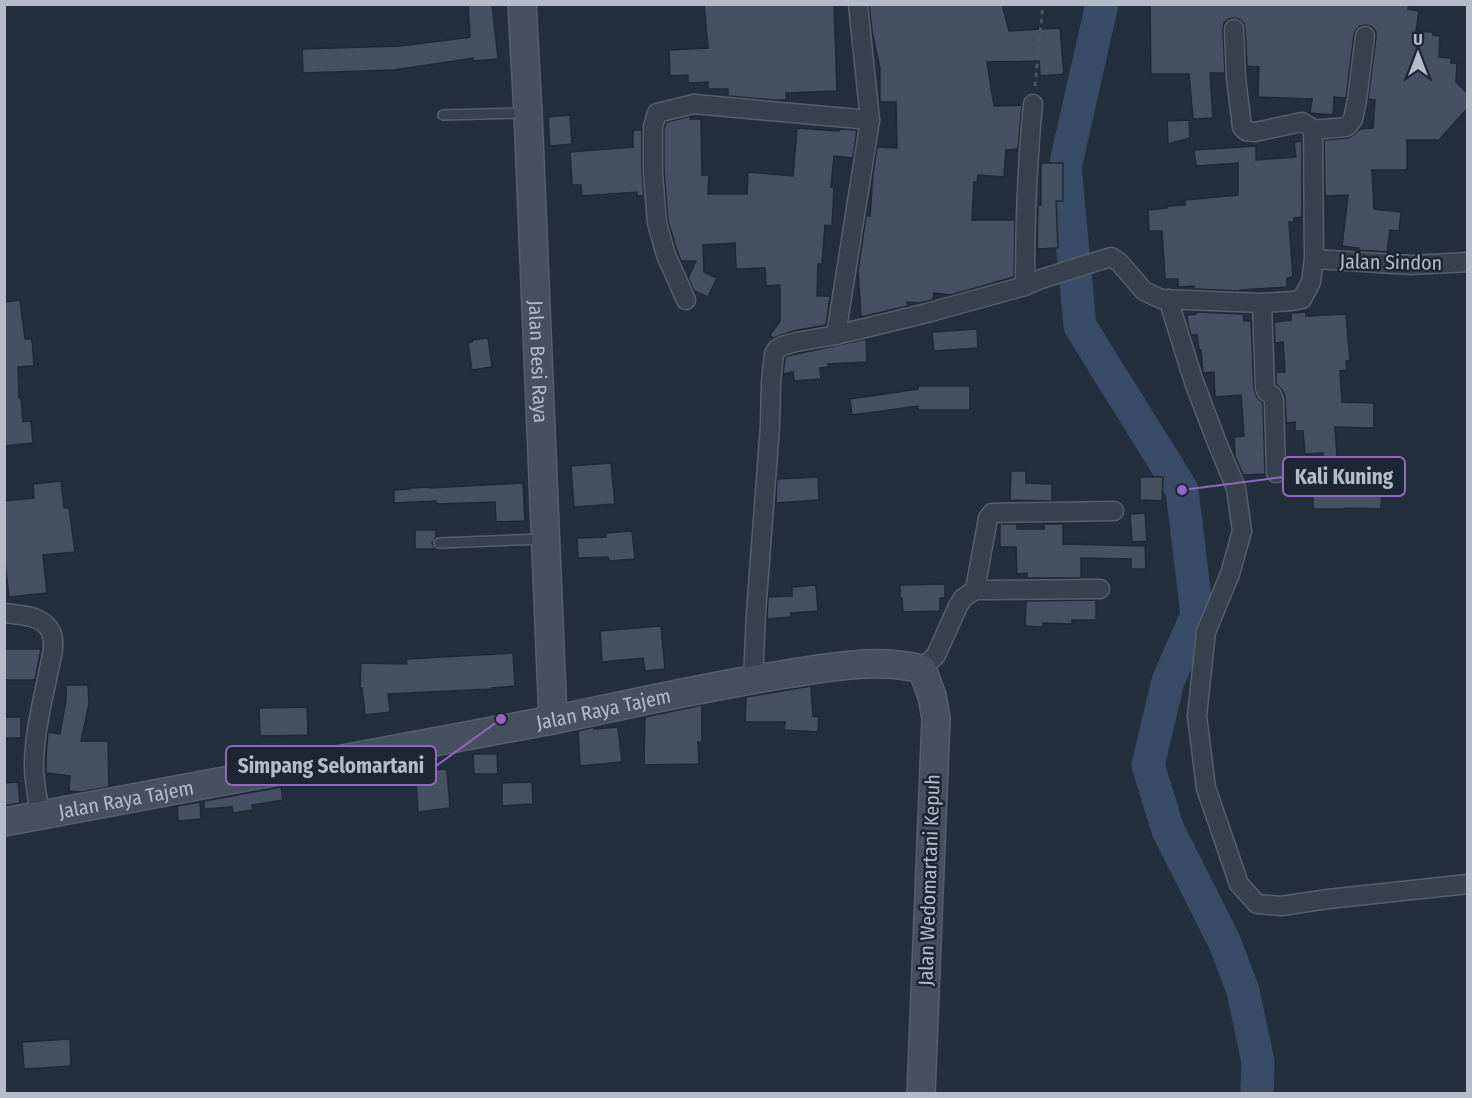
<svg xmlns="http://www.w3.org/2000/svg" width="1472" height="1098" viewBox="0 0 1472 1098" font-family="'Fira Sans Condensed',sans-serif">
  <style>
    .lines { fill: none; stroke-linecap: round; stroke-linejoin: round }
    .river { stroke: #394c67; stroke-width: 33 }
    .building { fill: #455162; stroke: #1f2835; stroke-width: 1.5 }
    .service-casing { stroke: #565f6c; stroke-width: 12 }
    .minor-casing { stroke: #565f6c; stroke-width: 21 }
    .secondary-casing { stroke: #565f6c; stroke-width: 30 }
    .path { stroke: #44595c; stroke-width: 3; stroke-dasharray: 4.5 4.5; stroke-linecap: butt }
    .service { stroke: #38414e; stroke-width: 9 }
    .minor { stroke: #38414e; stroke-width: 18 }
    .secondary { stroke: #465061; stroke-width: 27 }
    .labels { text-anchor: middle; stroke-width: 5; stroke-linejoin: round; paint-order: stroke }
    .street-label { font-size: 20px; fill: #b4bcc9; stroke: #1d2633 }
    .leader { fill: none; stroke: #9266c3; stroke-width: 2 }
    .callout-dot { fill: #9266c3; stroke: #1d2633; stroke-width: 2 }
    .callout { fill: #1d2633; stroke: #9266c3; stroke-width: 2 }
    .callout-label { font-size: 21px; text-anchor: middle; font-weight: bold; fill: #b4bcc9 }
  </style>
  <rect width="100%" height="100%" fill="#242f3e"/>
  <g class="lines">
    <path class="river" d="M1102,4L1065,167L1080,326L1182,490L1197,615L1168,681L1148,765L1168,830L1225,943L1243,991L1258,1062L1257,1094"/>
  </g>
  <g class="building">
    <path d="M468,4H492L498,59L473,61V58L394,70L303,73L302,49L401,46L470,37Z"/>
    <path d="M704,4H834L837,91L786,93V100H774L728,96V89H708V82L688,83V75L670,76L669,50L708,48Z"/>
    <path d="M869,4H1002L1009,31L1060,28L1064,74L1040,76L1039,61L987,62L994,106L1022,105L1018,149L1006,150L1004,177L978,175L977,182H974L972,220H1015L1014,277L951,295L934,293L933,300L919,303L907,302L908,306L861,317L858,271L866,216H870L873,174L877,147L897,148L896,102H880V69L872,31Z"/>
    <path d="M1150,4H1409L1408,9L1419,11L1416,31L1433,32V35L1440,36L1439,57L1451,58V63H1457L1456,82L1467,93V109L1439,140H1407V170H1372L1374,209L1401,212L1399,231L1390,230L1387,252L1358,250L1359,248L1342,246L1348,195L1325,196L1324,140L1348,138L1355,134L1360,129L1373,128L1375,100L1368,99L1376,37V32L1372,27L1366,25L1360,26L1356,30L1354,35L1346,98L1334,97L1333,115L1310,113L1312,99L1258,97L1259,67L1247,66L1245,29L1244,24L1239,19L1234,18L1229,19L1224,23L1223,29L1225,73H1210L1213,118L1193,119L1189,74H1151Z"/>
    <path d="M570,115L572,144L550,146L548,117Z"/>
    <path d="M691,116L690,119H701L702,175H709L708,194H747L748,172L793,176L797,128L839,131L840,129L857,130L853,158L834,156L831,187H834L832,226L825,225L822,264H818L817,296H830L826,325L793,331L773,338L770,335L780,321V285L766,286L765,268L736,269L735,243L703,245L704,272L717,278L708,297L694,291L688,278L696,261H681L677,251L668,221L664,173V128L666,122Z"/>
    <path d="M1189,120L1190,138L1168,144L1167,121Z"/>
    <path d="M633,130H642V173L644,196H637V192L582,196L581,185H572L570,152L633,147Z"/>
    <path d="M1302,141V217L1294,218V222H1289L1293,277L1287,278V287L1240,290V291L1194,289V286L1178,287V279H1165L1162,231H1149L1148,210L1167,208V206L1185,205V200L1238,195V163L1196,166L1194,150L1256,146V160L1296,157L1294,142Z"/>
    <path d="M1041,163H1063V201H1056L1058,248L1037,249L1038,205H1041Z"/>
    <path d="M20,300L25,339H32L34,366L18,367L19,398L21,397L23,422L31,421L33,443L4,446V302Z"/>
    <path d="M1195,312L1243,314L1244,321H1251L1254,389L1257,397L1263,403L1265,474L1243,475L1235,456L1234,437L1244,436L1241,395L1215,397L1214,372L1203,373L1201,350H1199L1197,335H1191L1188,325L1187,315L1196,314Z"/>
    <path d="M1306,312V316L1346,314L1350,361H1346L1347,370L1340,371L1342,402L1374,403V428L1335,427L1337,456H1346V488L1382,490L1381,509L1345,508V509H1313V492H1323V453L1305,454L1303,431H1295V422L1286,423L1285,396L1282,390L1276,384V372H1285L1283,342L1275,343L1274,322L1291,320V313Z"/>
    <path d="M977,329L978,348L934,351L932,332Z"/>
    <path d="M488,338L492,367L472,370L468,343L472,342V340Z"/>
    <path d="M866,339L867,362L828,364L829,367L820,368L821,379L794,381L793,372L783,374L785,358L787,356Z"/>
    <path d="M918,386H970V410H918V406L852,415L850,399L918,389Z"/>
    <path d="M611,463L615,504L574,507L571,466Z"/>
    <path d="M1011,471H1026V483L1052,484V501L1010,500Z"/>
    <path d="M818,477L819,500L776,503L777,479Z"/>
    <path d="M1140,477H1163L1162,501L1140,500Z"/>
    <path d="M61,481L64,508H69L75,552L43,555L47,593L9,597L4,554V501L34,498L33,484Z"/>
    <path d="M523,483L525,521L496,522L495,502L436,504V501L394,503V490L410,489V488L430,487V488Z"/>
    <path d="M1145,513L1147,541L1132,542L1130,514Z"/>
    <path d="M1000,524H1017V529H1044V524H1063V544L1145,546L1146,569H1131V559L1081,558V578H1027V573L1017,574L1016,547H1000Z"/>
    <path d="M415,530H436V537L432,543L436,549H415Z"/>
    <path d="M632,531L635,559L609,561L608,557L578,558L577,538L606,537V533Z"/>
    <path d="M945,584V598H940V611L903,612L902,598H900V585Z"/>
    <path d="M816,585L818,611L791,613V617L767,619L768,597L792,596V587Z"/>
    <path d="M1096,600V620H1072V624L1043,623V627L1025,626L1026,601Z"/>
    <path d="M661,626L665,669L645,671L643,658L602,662L600,631Z"/>
    <path d="M4,649H41L35,680H4Z"/>
    <path d="M513,653L515,686L492,688V689L388,694L390,712L365,715L362,688H360L361,663L407,664L406,659Z"/>
    <path d="M66,685H88L89,704L81,741H108L109,787L82,792L69,791L70,776L46,773V756L48,732L60,734L66,700Z"/>
    <path d="M811,686L813,716L819,717L818,732L784,730L785,722H745L746,697Z"/>
    <path d="M702,705V742H698L699,764L644,765L645,717Z"/>
    <path d="M307,707L308,735L260,736L259,708Z"/>
    <rect x="4" y="717" width="17" height="21"/>
    <path d="M594,727V729L618,727L622,762L580,766L578,731Z"/>
    <path d="M473,754H497L498,774H474Z"/>
    <path d="M447,769L450,808L418,812L415,771Z"/>
    <path d="M18,782L20,803L4,806V783Z"/>
    <path d="M532,782L533,804L502,806V783Z"/>
    <path d="M281,787L283,800L252,805L253,810L233,813L232,807L204,809V801Z"/>
    <path d="M200,802L201,819L178,821L177,806Z"/>
    <path d="M70,1039L71,1066L24,1069L22,1042Z"/>
  </g>
  <g class="lines">
    <g class="service-casing">
      <g id="service">
        <path d="M443,115L525,113"/>
        <path d="M439,543L543,539"/>
      </g>
    </g>
    <g class="minor-casing">
      <g id="minor">
        <path d="M1313,130L1346,127L1349,125L1353,119L1357,100L1365,36"/>
        <path d="M1314,259L1411,265L1468,262"/>
        <path d="M1025,286C1025,225 1027,165 1033,104"/>
        <path d="M1168,299L1194,382L1216,440L1236,488L1242,531L1230,574L1206,632L1197,716L1206,788L1239,884L1257,904L1281,906L1328,899L1468,884"/>
        <path d="M686,300L666,255L657,223L653,173V126L657,113L694,104L870,120"/>
        <path d="M1262,303L1265,388L1267,392L1272,395L1274,400L1276,473"/>
        <path d="M836,335L870,120L858,4"/>
        <path d="M975,590L988,518L992,513L1114,511"/>
        <path d="M4,613C20,615 41,615 50,630C58,643 49,665 47,679C41,708 34,737 34,766C34,782 38,799 40,816"/>
        <path d="M922,669L936,655L958,606L963,598L975,590L1100,589"/>
        <path d="M753,679L756,613L770,426L771,382L774,354L777,349L782,346L796,342L836,335L927,313L1025,286L1041,279L1111,257L1119,262L1144,291L1161,299L1262,303L1292,301L1302,299L1311,282L1314,259L1313,130L1309,126L1302,122L1255,132L1246,131L1242,127L1236,78L1234,29"/>
      </g>
    </g>
    <g class="secondary-casing">
      <g id="secondary">
        <path id="s1" d="M522,4L528,113L553,720"/>
        <path id="s2" d="M4,822C187,788 370,755 552,720C631,704 708,686 787,674C831,667 877,658 922,669L932,696L936,719L921,1094"/>
      </g>
    </g>
    <path class="path" d="M1035,86L1043,4"/>
    <use href="#service" class="service"/>
    <use href="#minor" class="minor"/>
    <use href="#secondary" class="secondary"/>
  </g>
  <g class="labels">
    <g class="street-label">
      <text transform="translate(1391 262) rotate(1)" y="7">Jalan Sindon</text>
      <text dy="7" stroke="none"><textPath href="#s1" startOffset="358">Jalan Besi Raya</textPath></text>
      <text dy="7" stroke="none"><textPath href="#s2" startOffset="610">Jalan Raya Tajem</textPath></text>
      <text dy="7" stroke="none"><textPath href="#s2" startOffset="124">Jalan Raya Tajem</textPath></text>
      <text transform="translate(929 880) rotate(-88)" y="7">Jalan Wedomartani Kepuh</text>
    </g>
  </g>
  <path class="leader" d="M1182 490L1283 477M501 719L436 766"/>
  <g class="callout-dot">
    <circle cx="1182" cy="490" r="6"/>
    <circle cx="501" cy="719" r="6"/>
  </g>
  <g class="callout">
    <rect x="1283" y="457" width="122" height="39" rx="6"/>
    <rect x="226" y="746" width="210" height="39" rx="6"/>
  </g>
  <g class="callout-label">
    <text x="1344" y="484">Kali Kuning</text>
    <text x="331" y="773">Simpang Selomartani</text>
  </g>
  <rect width="1472" height="1098" fill="none" stroke="#b4bcc9" stroke-width="12"/>
  <g transform="translate(1418 54)" stroke="#1d2633" stroke-width="4.5" paint-order="stroke">
  <path d="M0-4.5L10 22L0 15L-10 22Z" fill="#b4bcc9"/>
  <text y="-9" font-size="16" font-weight="bold" text-anchor="middle" fill="#b4bcc9">U</text>
  </g>
</svg>
